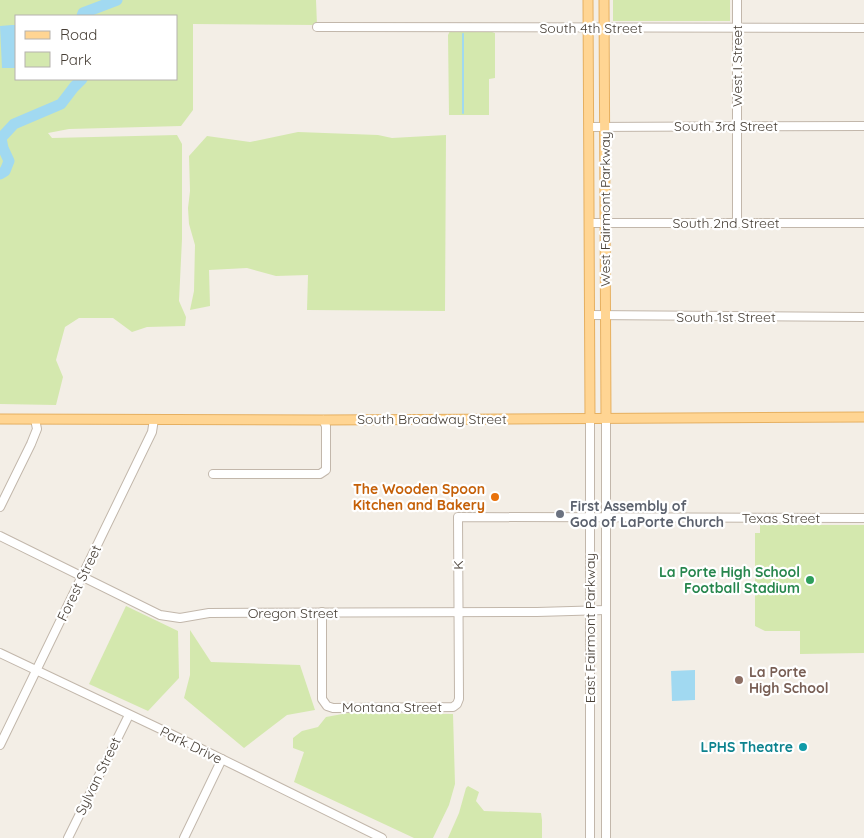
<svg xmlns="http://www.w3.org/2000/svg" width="864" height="838" viewBox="0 0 864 838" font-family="Quicksand,sans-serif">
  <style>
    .green { fill: #d4e8ae; fill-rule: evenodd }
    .water { fill: #a1d9f1 }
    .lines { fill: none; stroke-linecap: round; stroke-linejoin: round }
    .stream { stroke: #a1d9f1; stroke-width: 2 }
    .river { stroke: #a1d9f1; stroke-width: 11 }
    .minor-casing { stroke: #c2b7ab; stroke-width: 10 }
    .major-casing { stroke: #e6b061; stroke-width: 11 }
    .minor { stroke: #fff; stroke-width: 8 }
    .major { stroke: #ffd593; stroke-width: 9 }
    .food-dot { fill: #e8710a; stroke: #fff; stroke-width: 2 }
    .worship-dot { fill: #6b7280; stroke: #fff; stroke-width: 2 }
    .leisure-dot { fill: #2e9e5b; stroke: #fff; stroke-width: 2 }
    .education-dot { fill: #8d6e63; stroke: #fff; stroke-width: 2 }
    .culture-dot { fill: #0f9aa8; stroke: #fff; stroke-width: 2 }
    .labels { text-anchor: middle; stroke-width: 4.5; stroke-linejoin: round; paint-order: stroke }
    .street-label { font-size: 14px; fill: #463e35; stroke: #fff }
    .food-label { font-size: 14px; font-weight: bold; fill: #c56008; stroke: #fff; text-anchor: end }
    .worship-label { font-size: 14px; font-weight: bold; fill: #5b616d; stroke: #fff; text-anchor: start }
    .leisure-label { font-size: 14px; font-weight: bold; fill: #27864d; stroke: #fff; text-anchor: end }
    .education-label { font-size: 14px; font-weight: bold; fill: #785e54; stroke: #fff; text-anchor: start }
    .culture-label { font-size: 14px; font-weight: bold; fill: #0d838f; stroke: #fff; text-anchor: end }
  </style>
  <rect width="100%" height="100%" fill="#f3eee6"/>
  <g class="green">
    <path d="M0,0H316L317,25L193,24V110L181,126L69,129L48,133L52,138L177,135L182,144V239L179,301L186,317L185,326L147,327L132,332L113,318H79L65,327L56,360L63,377L56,405L0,404ZM16,16H176V79H16Z"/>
    <rect x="613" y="0" width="117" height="21"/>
    <path d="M450,31H489L495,33V78L489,79V115H449L448,35Z"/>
    <path d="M298,132L378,135L392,138L446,135L445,311L307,310L308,275L276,276L247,268L209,270L210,306L190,310L194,291L195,245L189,224L188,208L190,191L189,156L207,136L250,142Z"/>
    <path d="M760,525H864V653L800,654V631H765L755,626V533H760Z"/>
    <path d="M126,606L178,631L179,678L148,711L89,684Z"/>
    <path d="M190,630L211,662L300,665L315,710L287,715L244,748L184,698L190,675Z"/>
    <path d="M348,713L453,714L455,784L449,805L433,838H414L294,782L304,752L293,748V738L302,731L318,727L326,717Z"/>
    <path d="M468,786L479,792L476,801L484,811L541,813L542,820V838H448L459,813L466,788Z"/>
  </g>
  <g class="water">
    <path d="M12,25H16V68H2L0,26Z"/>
    <path d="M695,670V700L672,701L671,671Z"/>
  </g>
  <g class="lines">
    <path class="stream" d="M463,113V34"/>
    <g class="river">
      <path d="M82,16L83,13L117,0"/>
      <path d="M0,174L5,171L9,161L3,148L1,138L14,124L61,104L74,87L82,79"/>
    </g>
    <g class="minor-casing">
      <g id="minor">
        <path d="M737,0V223"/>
        <path d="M317,27L864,28"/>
        <path d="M589,127L864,126"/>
        <path d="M589,223H864"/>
        <path d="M589,315L864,317"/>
        <path d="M590,418V838"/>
        <path d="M213,474H320L326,470V426L323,420"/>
        <path d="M0,507L31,444L37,429L35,419"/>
        <path d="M0,536L160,615L180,618L209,613L537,612L606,610"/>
        <path d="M322,612V699L327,706L333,708L453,707L457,704L459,699L458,517L864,518"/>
        <path d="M0,653L173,735L382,838"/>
        <path d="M0,745L152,432L154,419"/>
        <path d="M68,838L129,715"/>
        <path d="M184,838L222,759"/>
        <path d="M606,838V418"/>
      </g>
    </g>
    <g class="major-casing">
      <g id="major">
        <path d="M588,0L590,418"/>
        <path d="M604,0L606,418"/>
        <path d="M0,419L323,420L864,417"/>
      </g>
    </g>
    <use href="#minor" class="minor"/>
    <use href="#major" class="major"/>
  </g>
  <circle class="food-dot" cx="495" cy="497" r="5"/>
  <circle class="worship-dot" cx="560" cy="514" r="5"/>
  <circle class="leisure-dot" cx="810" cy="580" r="5"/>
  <circle class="education-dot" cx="739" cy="680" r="5"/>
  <circle class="culture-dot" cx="803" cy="747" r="5"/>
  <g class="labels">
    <g class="street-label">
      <text x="591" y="33">South 4th Street</text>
      <text transform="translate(737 66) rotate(-90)" y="5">West I Street</text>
      <text x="726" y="131">South 3rd Street</text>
      <text transform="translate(605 209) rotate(-90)" y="5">West Fairmont Parkway</text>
      <text x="726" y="228">South 2nd Street</text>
      <text x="726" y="322">South 1st Street</text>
      <text x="432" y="424">South Broadway Street</text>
      <text x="781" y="523">Texas Street</text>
      <text transform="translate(458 565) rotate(-90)" y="5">K</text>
      <text transform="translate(79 583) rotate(-64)" y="5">Forest Street</text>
      <text x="293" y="618">Oregon Street</text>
      <text transform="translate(590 628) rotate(-90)" y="5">East Fairmont Parkway</text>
      <text x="392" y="712">Montana Street</text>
      <text transform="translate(191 745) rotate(26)" y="5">Park Drive</text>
      <text transform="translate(98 776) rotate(-64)" y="5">Sylvan Street</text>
    </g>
    <g class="food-label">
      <text x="485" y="494">The Wooden Spoon<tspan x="485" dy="16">Kitchen and Bakery</tspan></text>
    </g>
    <g class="worship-label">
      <text x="570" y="511">First Assembly of<tspan x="570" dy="16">God of LaPorte Church</tspan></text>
    </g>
    <g class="leisure-label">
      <text x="800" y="577">La Porte High School<tspan x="800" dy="16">Football Stadium</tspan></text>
    </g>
    <g class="education-label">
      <text x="749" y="677">La Porte<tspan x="749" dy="16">High School</tspan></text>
    </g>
    <g class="culture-label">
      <text x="793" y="752">LPHS Theatre</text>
    </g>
  </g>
  <rect x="15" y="15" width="162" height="65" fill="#ffffff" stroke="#b5b2ae"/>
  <rect x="25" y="31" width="25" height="8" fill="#ffd593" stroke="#b5b2ae"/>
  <text x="60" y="40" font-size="15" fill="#463e35">Road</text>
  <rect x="25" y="52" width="25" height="15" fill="#d4e8ae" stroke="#b5b2ae"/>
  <text x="60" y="65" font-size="15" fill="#463e35">Park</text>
</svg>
